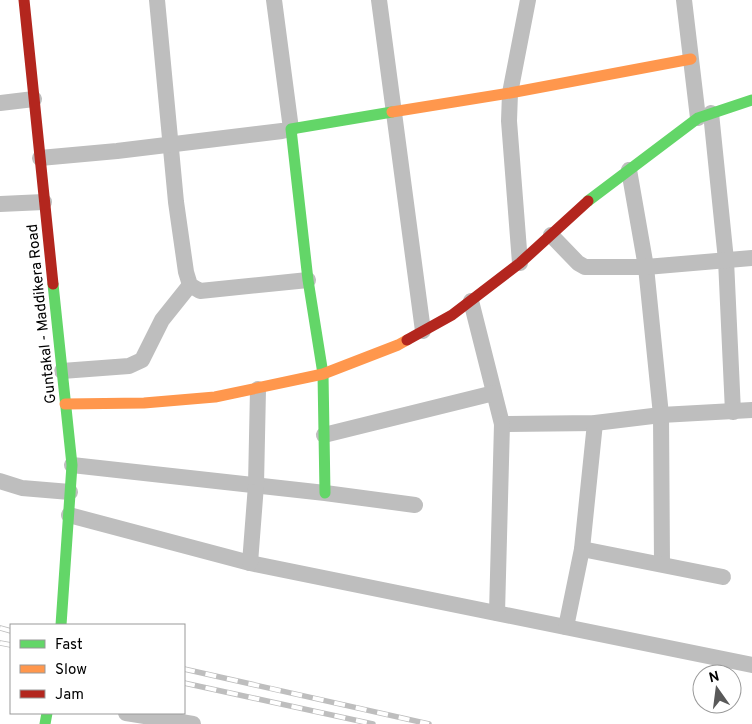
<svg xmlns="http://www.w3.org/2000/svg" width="752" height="724" viewBox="0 0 752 724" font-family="Overpass,sans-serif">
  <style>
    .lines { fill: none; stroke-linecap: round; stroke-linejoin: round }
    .street { stroke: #bebebe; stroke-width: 16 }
    .fast { stroke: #63d668; stroke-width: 11 }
    .slow { stroke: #ff974d; stroke-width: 11 }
    .jam { stroke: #b3261e; stroke-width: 11 }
    .rail-casing { stroke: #bebebe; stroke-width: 5.5 }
    .rail { stroke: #fff; stroke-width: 4; stroke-dasharray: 11; stroke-linecap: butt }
    .labels { text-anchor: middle; stroke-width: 5; stroke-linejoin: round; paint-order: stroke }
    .street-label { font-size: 15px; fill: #000; stroke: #fff }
  </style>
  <rect width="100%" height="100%" fill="#fff"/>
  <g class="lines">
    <g class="street">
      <path d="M157,0L176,202L186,272L190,285L200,291L308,280"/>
      <path d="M379,0L423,331"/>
      <path d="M684,0L698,118"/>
      <path d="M0,103L34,99"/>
      <path d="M711,113L726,260L733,412"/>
      <path d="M40,158L117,151L282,131L291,129L274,0"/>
      <path d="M629,170L646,267L661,415L662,564"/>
      <path d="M0,204L44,202"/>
      <path d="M551,235L578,263L585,267H646L752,258"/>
      <path d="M520,263L509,121L510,93L528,0"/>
      <path d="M471,301L502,424L595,423L661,415L752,410"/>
      <path d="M62,371L129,366L142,360L162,320L190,285"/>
      <path d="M324,435L494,393"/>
      <path d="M72,465L325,493L415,505"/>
      <path d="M0,481L22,488L70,492"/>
      <path d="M69,515L250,563L752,665"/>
      <path d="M582,549L723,577"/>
      <path d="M250,563L256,485L258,389"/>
      <path d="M497,613L502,424"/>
      <path d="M566,627L582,549L595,423"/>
      <path d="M126,713L193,724"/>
    </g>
    <g class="fast">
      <path d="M588,201L698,118L752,100"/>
      <path d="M53,284L72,465L61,625"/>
      <path d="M325,493L323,374L308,280L291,129L392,112"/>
      <path d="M45,724L47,713"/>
    </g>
    <g class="slow">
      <path d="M392,112L510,93L691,59"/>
      <path d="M65,404L144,403L215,397L323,374L398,345L407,340"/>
    </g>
    <g class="jam">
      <path d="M24,0L53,284"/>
      <path d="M407,340L452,315L520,263L588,201"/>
    </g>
    <g class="rail-casing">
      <g id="rail">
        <path d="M0,628L11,631"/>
        <path d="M0,643L11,645"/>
        <path d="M184,669L429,724"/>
        <path d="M184,683L373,724"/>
      </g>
    </g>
    <use href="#rail" class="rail"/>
  </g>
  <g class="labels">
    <g class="street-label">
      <text transform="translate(41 314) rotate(-96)" y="5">Guntakal - Maddikera Road</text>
    </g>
  </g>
  <rect x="10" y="624" width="175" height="90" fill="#ffffff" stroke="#999999"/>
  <rect x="20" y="640" width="25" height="8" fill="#63d668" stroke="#999999"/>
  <text x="55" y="649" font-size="15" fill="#000000">Fast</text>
  <rect x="20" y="665" width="25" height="8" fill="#ff974d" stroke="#999999"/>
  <text x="55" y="674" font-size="15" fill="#000000">Slow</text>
  <rect x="20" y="690" width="25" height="8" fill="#b3261e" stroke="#999999"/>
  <text x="55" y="699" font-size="15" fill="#000000">Jam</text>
  <g transform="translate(717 689) rotate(346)"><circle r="24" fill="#ffffff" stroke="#999999"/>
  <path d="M0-4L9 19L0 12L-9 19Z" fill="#595959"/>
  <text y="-8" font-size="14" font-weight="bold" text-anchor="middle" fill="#000000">N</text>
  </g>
</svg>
